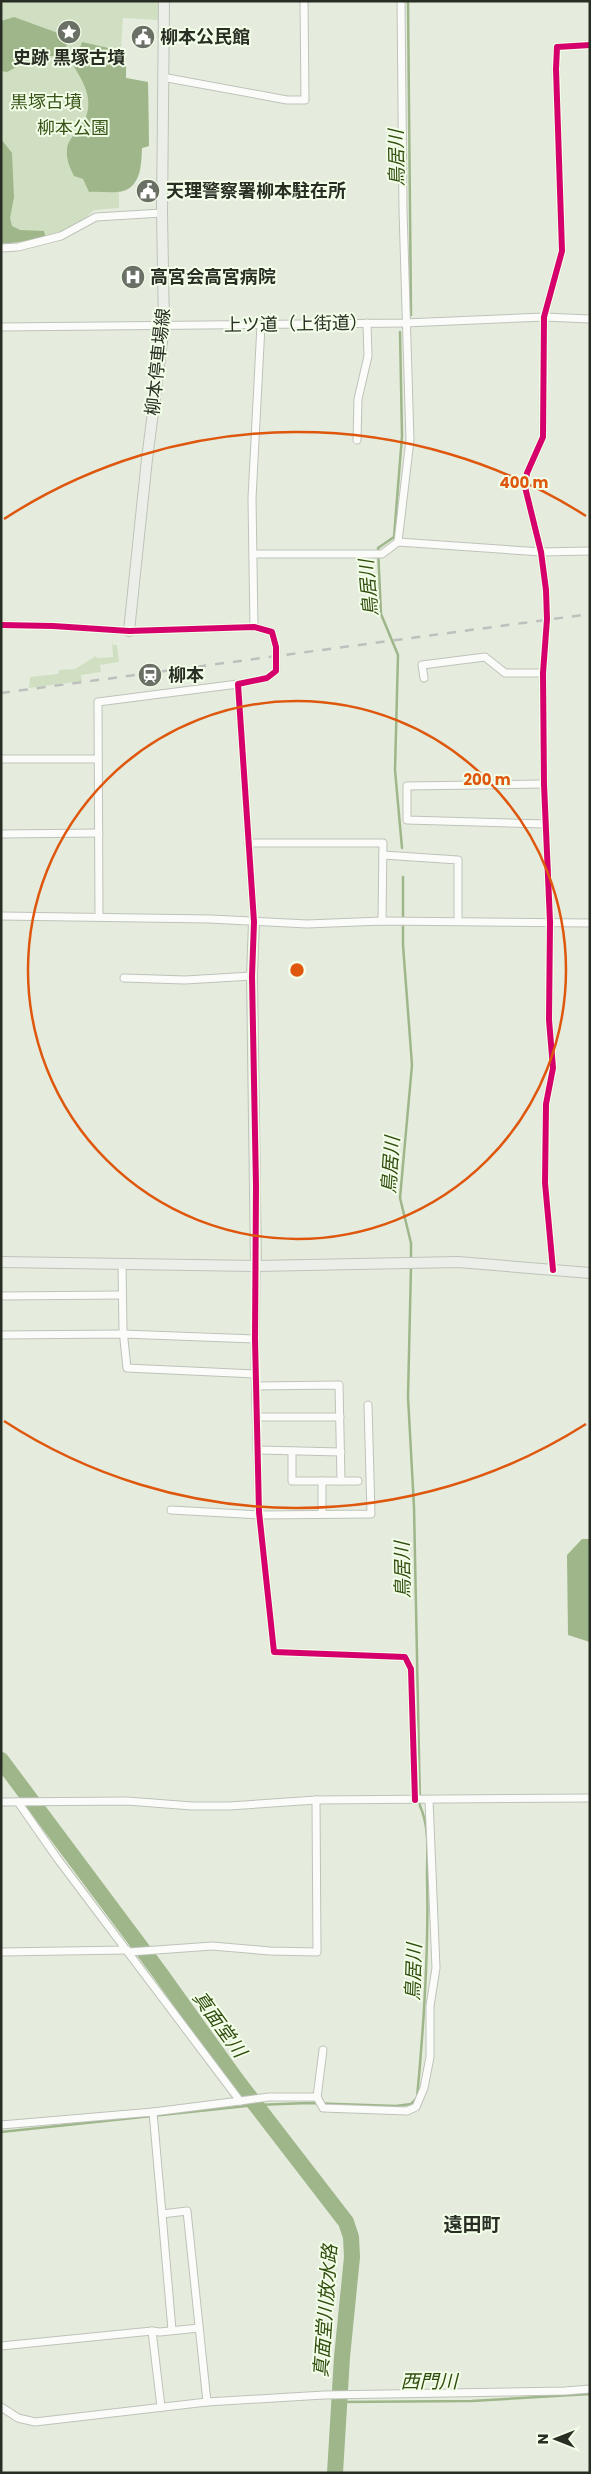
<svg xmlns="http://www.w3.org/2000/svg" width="591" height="2474" viewBox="0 0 591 2474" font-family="Poppins,'Noto Sans JP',sans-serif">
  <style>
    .green { fill: #d0dfc2 }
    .water { fill: #9eb689 }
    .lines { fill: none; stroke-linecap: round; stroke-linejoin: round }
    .stream { stroke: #9eb689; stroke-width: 2.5 }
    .river { stroke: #9eb689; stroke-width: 16 }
    .street-casing { stroke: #bec3b9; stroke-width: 9 }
    .secondary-casing { stroke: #bec3b9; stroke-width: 12 }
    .street { stroke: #fbfcfa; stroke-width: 7 }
    .secondary { stroke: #ecefe9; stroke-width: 10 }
    .rail { stroke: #bec0bd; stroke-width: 2.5; stroke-dasharray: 9 9; stroke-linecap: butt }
    .cycleway-casing { stroke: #f3fee9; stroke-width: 9 }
    .cycleway { stroke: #d6006c; stroke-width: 6 }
    .ring { fill: none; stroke: #de570d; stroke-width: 2.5 }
    .labels { text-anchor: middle; stroke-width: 4; stroke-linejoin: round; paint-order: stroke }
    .poi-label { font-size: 18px; font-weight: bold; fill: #282e24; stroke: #f3fee9; text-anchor: start }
    .park-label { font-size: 18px; fill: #395618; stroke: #f3fee9 }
    .street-label { font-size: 18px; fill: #282e24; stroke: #f3fee9 }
    .water-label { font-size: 19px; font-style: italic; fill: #304d0d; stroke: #f3fee9 }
    .neighbourhood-label { font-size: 19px; font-weight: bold; fill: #282e24; stroke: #f3fee9 }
    .centre { fill: #de570d; stroke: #f3fee9; stroke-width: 2.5 }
    .ring-label { font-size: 15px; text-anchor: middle; font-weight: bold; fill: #de570d; stroke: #f3fee9; stroke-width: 4; stroke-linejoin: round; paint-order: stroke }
  </style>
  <rect width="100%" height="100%" fill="#e5ecde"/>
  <g class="green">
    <path d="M3,1H158V20L123,18L121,47L126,57V78L148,82L149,146L142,148C141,172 143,181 119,192V208L94,210L82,221L46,239L1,244V21L3,20Z"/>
    <path d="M112,638L113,645H117L119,662L100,665L101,672L81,675L82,681L29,688L30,677L58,674L59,670L75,669L96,656L97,658L113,657Z"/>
  </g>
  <g class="water">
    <path d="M14,17L69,37L63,57L39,55L7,72L1,71V21Z"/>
    <path d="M82,42L117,50L126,57V78L148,82L149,146L142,148C141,165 141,191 117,192C108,193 98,191 89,192L83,179L74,176C70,168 66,159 67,150C67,142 73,136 78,130C96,109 88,88 74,67Z"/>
    <path d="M1,139L12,153L14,197L10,218L12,226L20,230L44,231L46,239L1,244Z"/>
    <path d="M582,1539H590V1642L568,1635L567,1555Z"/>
  </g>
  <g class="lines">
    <g class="stream">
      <path d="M408,1L411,315"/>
      <path d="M400,332L402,436L394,537L378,548L381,614L398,655L395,770L402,848"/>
      <path d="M403,877V945L412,1065L400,1198L411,1243V1261"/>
      <path d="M1,2132L256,2105L308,2103L396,2106L411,2104L417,2098C424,2024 429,1952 427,1877C427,1853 430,1828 420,1806L414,1507L408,1397L411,1266"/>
      <path d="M339,2402L472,2401L590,2394"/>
    </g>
    <path class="river" d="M1,1760L160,1973L235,2078L346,2222L351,2237L352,2257L342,2357L335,2473"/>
    <g class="street-casing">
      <g id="street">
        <path d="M162,77L287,100H305L304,1"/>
        <path d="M1,248L18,247L61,236L96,217L162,213"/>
        <path d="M1,327L405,323L544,317L590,319"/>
        <path d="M357,440L358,399L368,356L367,323"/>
        <path d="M398,542L410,440L403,210L401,1"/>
        <path d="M255,554H382L398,542L541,552L590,551"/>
        <path d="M1,625L53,626L129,631L254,627L272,632L276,647V671L267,678L238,684L254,922"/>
        <path d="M254,627L252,498L261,325"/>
        <path d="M424,678L422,665L485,657L505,673H543"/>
        <path d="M1,759H97"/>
        <path d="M544,784L407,786V820L546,824"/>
        <path d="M1,834L99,833"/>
        <path d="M248,843H383L382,921"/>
        <path d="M383,855L458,860V921"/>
        <path d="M1,916L210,919L307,924L382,921L590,923"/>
        <path d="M99,917L98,702L238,684"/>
        <path d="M124,978L185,980L252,976"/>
        <path d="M122,1265L123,1330L127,1368L255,1374"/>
        <path d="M256,1266L255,1374L259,1512L274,1652L405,1657L411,1669L415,1800"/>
        <path d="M553,1270L545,1183L546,1104L553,1068L549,1020L550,922L544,784L543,673L547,619L546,590L541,552L525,487L527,473L543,437L544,317L562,251L556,69L557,47L590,45"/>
        <path d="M1,1296L122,1295"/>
        <path d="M1,1335L123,1334L255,1339"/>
        <path d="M256,1386L339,1385L341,1481"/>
        <path d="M257,1417H340"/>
        <path d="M258,1450L341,1452"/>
        <path d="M292,1451V1481H322"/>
        <path d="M171,1510L259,1515L371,1514L368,1405"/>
        <path d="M322,1514V1481H358"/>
        <path d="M1,1802L127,1801L192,1806H229L316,1800L590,1798"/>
        <path d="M1,1952L127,1950"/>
        <path d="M129,1952L212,1946L270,1951L317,1952L316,1800"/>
        <path d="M317,2097L323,2108L407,2111L416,2107L424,2088L430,2057V2006L436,1968L429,1800"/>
        <path d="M240,2101L269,2097H317L323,2050"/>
        <path d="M153,2112L162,2214L187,2211L207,2402"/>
        <path d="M1,2125L153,2112L240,2101L57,1858L18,1802"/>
        <path d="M162,2214L172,2330"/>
        <path d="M152,2331L161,2407"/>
        <path d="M1,2346L152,2331L160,2332L199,2328"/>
        <path d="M1,2407L18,2418L35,2422L207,2402L324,2395L565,2391L590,2389"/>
      </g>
    </g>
    <g class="secondary-casing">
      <g id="secondary">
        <path d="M129,631L147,459L164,326L162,213L164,1"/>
        <path d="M254,922L252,976L256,1266"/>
        <path d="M1,1262L256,1266L458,1262L590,1273"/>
      </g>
    </g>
    <use href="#street" class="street"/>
    <use href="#secondary" class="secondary"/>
    <path class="rail" d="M1,693L590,614"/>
    <g class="cycleway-casing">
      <g id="cycleway">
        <path d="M1,625L53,626L129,631L254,627L272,632L276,647V671L267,678L238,684L254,922L252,976L256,1186L255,1339L259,1512L274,1652L405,1657L411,1669L415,1800"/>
        <path d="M553,1270L545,1183L546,1104L553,1068L549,1020L550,922L544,784L543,673L547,619L546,590L541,552L525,487L527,473L543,437L544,317L562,251L556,69L557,47L590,45"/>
      </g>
    </g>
    <use href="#cycleway" class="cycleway"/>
  </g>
  <g class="ring">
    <circle cx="297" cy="970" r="269"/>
    <path d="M586 1424A538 538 0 0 1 4 1421M4 519A538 538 0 0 1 586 516"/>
  </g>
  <defs>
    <g id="sight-disc" transform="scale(1.25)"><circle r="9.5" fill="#6a7065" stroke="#f3fee9"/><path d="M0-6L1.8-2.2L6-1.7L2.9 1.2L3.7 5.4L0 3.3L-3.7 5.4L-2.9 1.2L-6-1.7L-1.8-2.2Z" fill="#fff"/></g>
    <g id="civic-disc" transform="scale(1.25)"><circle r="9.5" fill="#6a7065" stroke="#f3fee9"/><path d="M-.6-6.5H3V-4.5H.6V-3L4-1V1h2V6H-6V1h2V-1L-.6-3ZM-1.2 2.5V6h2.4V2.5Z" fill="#fff"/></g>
    <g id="hospital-disc" transform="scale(1.25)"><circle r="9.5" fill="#6a7065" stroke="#f3fee9"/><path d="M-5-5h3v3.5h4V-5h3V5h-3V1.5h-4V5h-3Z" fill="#fff"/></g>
    <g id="station-disc" transform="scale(1.25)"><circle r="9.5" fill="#6a7065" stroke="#f3fee9"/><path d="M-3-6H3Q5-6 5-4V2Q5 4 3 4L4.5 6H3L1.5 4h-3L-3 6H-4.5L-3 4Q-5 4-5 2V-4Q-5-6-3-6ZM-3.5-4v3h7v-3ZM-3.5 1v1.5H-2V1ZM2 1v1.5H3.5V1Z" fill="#fff"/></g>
  </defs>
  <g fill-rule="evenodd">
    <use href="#sight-disc" x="69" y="32"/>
    <use href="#civic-disc" x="143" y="37"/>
    <use href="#civic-disc" x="148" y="191"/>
    <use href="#hospital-disc" x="133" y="277"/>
    <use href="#station-disc" x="150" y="675"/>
  </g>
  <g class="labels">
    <g class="poi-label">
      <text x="160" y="43">柳本公民館</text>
      <text x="69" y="64" text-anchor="middle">史跡 黒塚古墳</text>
      <text x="166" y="197">天理警察署柳本駐在所</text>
      <text x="150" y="283">高宮会高宮病院</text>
      <text x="168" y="681">柳本</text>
    </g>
    <g class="park-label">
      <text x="46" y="108">黒塚古墳</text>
      <text x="73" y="134">柳本公園</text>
    </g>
    <g class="street-label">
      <text transform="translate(296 324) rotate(-1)" y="6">上ツ道（上街道）</text>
      <text transform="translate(158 362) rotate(-84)" y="6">柳本停車場線</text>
    </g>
    <g class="water-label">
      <text transform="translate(396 158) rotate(-91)" y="7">鳥居川</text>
      <text transform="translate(368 588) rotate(-95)" y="7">鳥居川</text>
      <text transform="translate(390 1165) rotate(-86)" y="7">鳥居川</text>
      <text transform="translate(402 1570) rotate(-91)" y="7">鳥居川</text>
      <text transform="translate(413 1972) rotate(-88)" y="7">鳥居川</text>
      <text transform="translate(220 2024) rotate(54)" y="7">真面堂川</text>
      <text transform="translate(325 2311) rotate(-86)" y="7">真面堂川放水路</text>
      <text x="429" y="2388">西門川</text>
    </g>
    <g class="neighbourhood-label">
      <text x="472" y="2231">遠田町</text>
    </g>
  </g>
  <circle cx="297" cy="970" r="8" class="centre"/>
  <g class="ring-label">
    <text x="524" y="488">400 m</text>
    <text x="487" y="785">200 m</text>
  </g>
  <rect width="591" height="2474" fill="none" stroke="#282e24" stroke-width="5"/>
  <g transform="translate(556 2439) rotate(270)" stroke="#f3fee9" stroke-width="4" paint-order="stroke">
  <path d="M0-4L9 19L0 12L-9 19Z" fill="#282e24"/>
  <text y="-8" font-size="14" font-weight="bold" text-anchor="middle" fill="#282e24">N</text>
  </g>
</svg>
